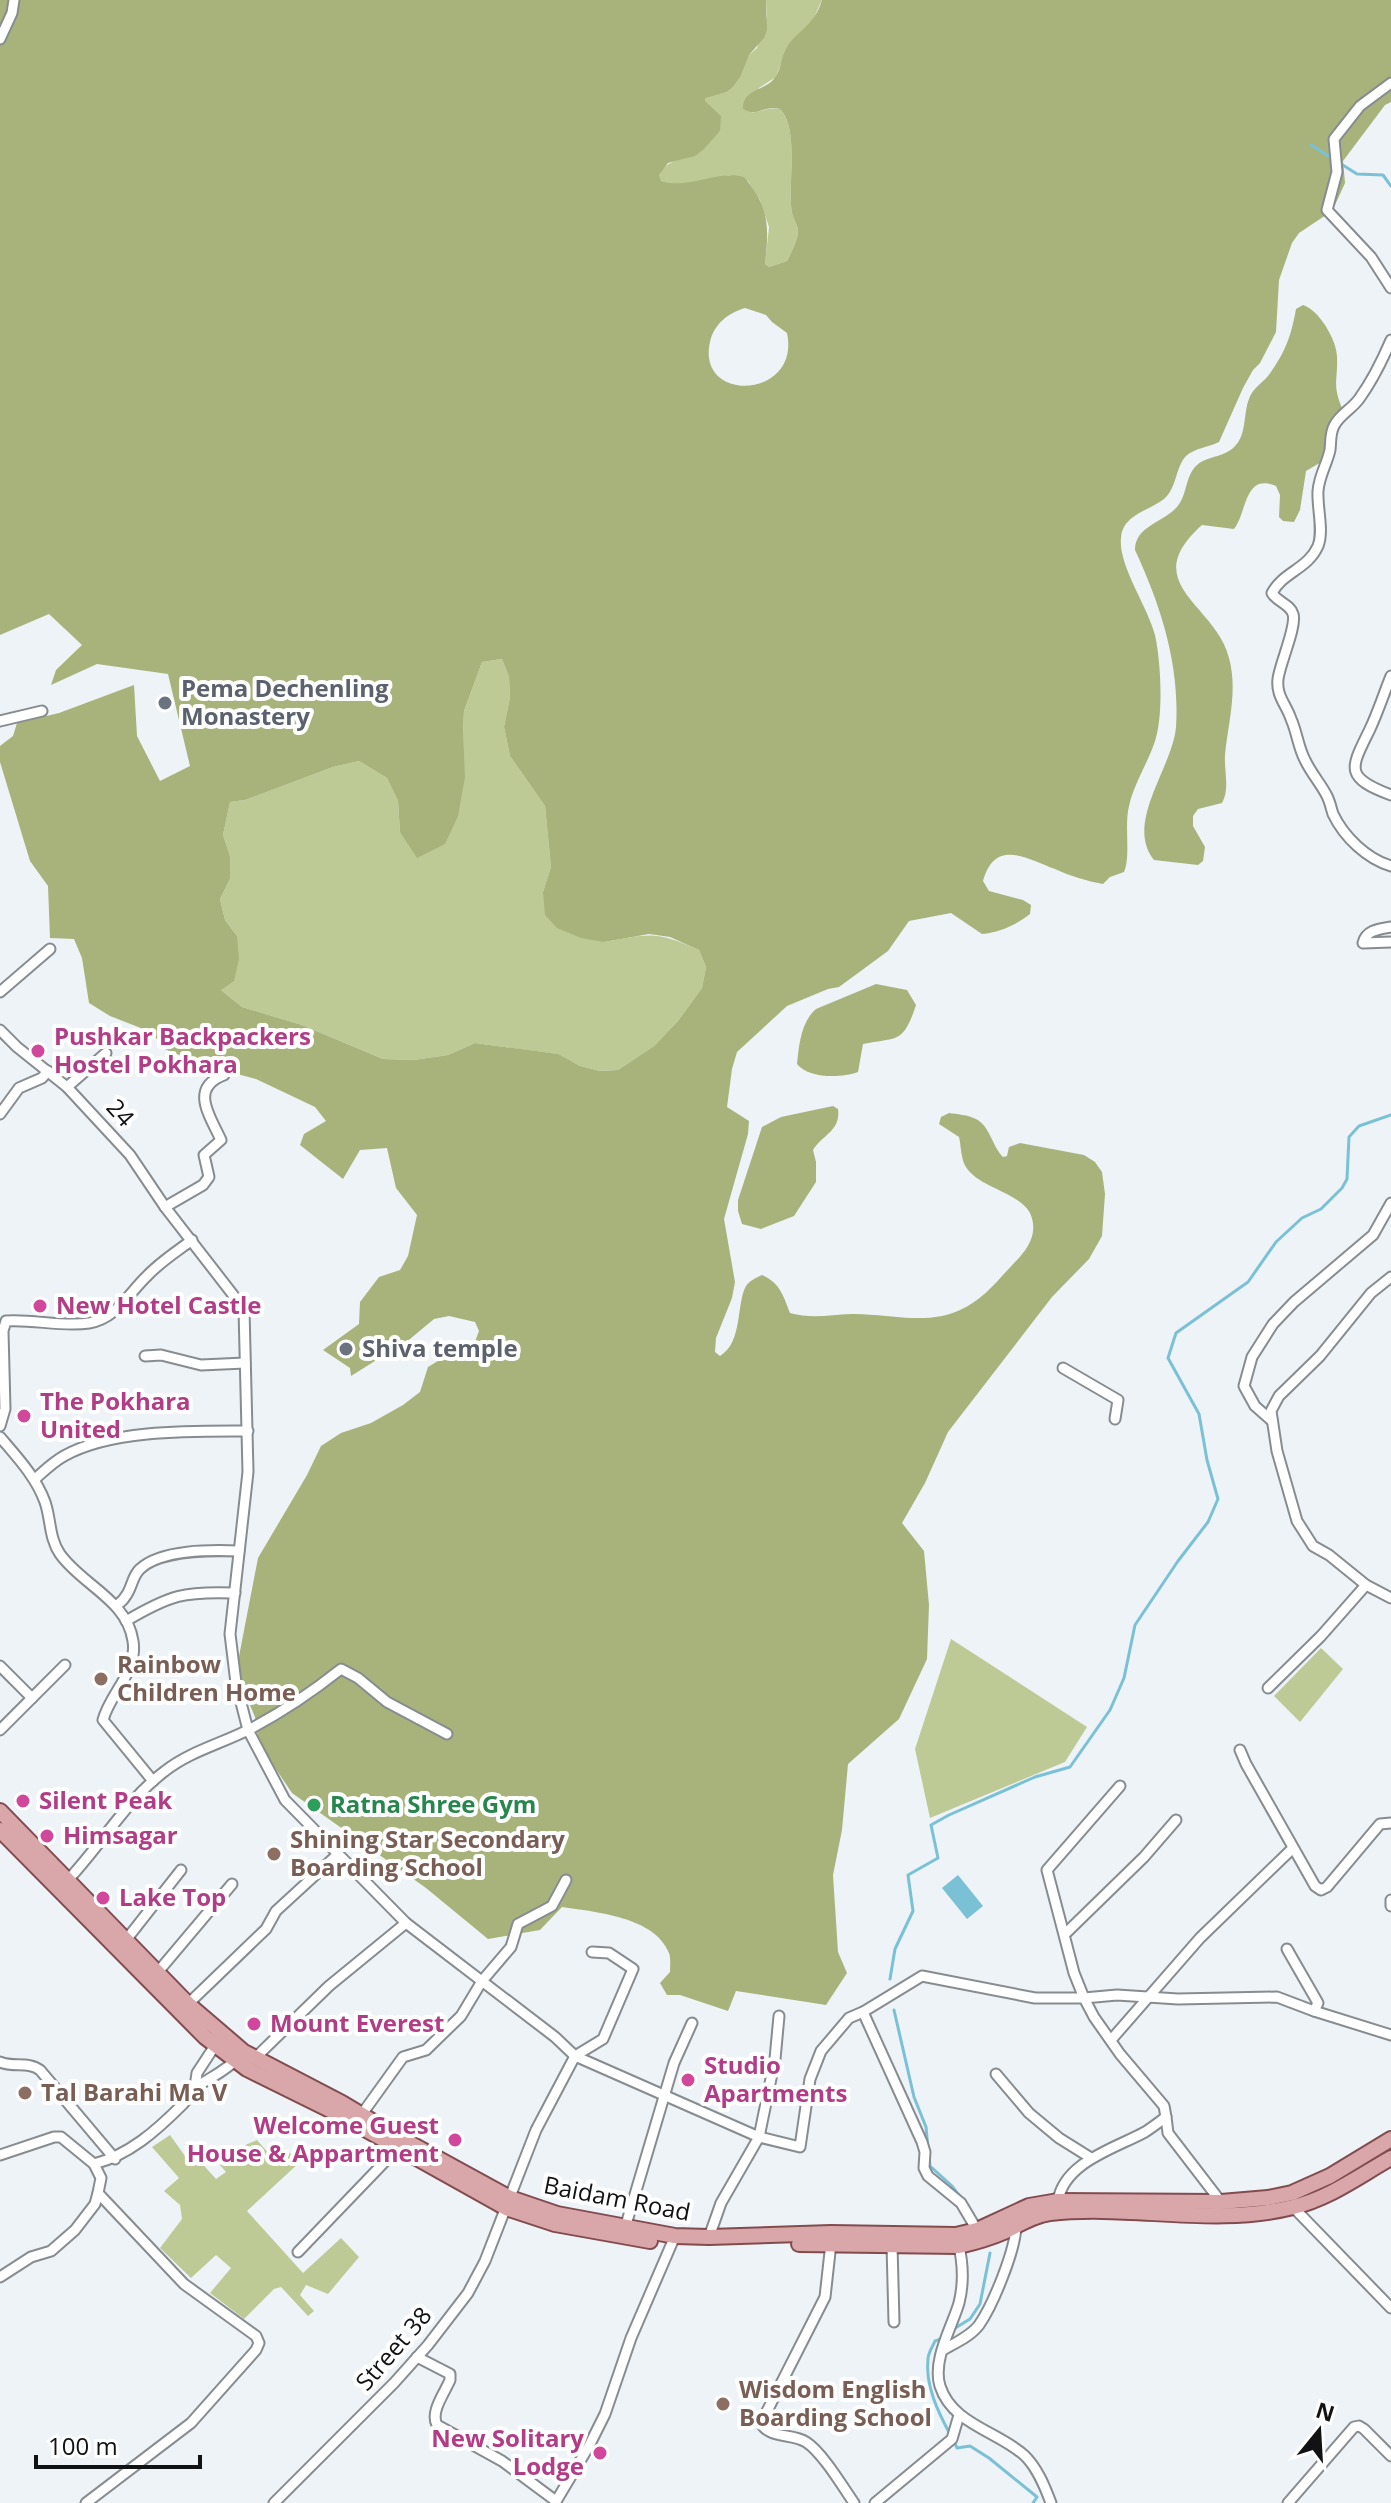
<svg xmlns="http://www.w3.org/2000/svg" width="1391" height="2503" viewBox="0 0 1391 2503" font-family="'Open Sans',sans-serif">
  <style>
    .green { fill: #beca95 }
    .forest { fill: #a7b37b; fill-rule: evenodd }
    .water { fill: #7ac1d6 }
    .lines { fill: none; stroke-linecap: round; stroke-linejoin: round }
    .stream { stroke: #7ac1d6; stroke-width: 3 }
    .street-casing { stroke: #868c90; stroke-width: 13 }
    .primary-casing { stroke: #824c4f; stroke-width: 18 }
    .street { stroke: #fff; stroke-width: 9 }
    .primary { stroke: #d9a6a9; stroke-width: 14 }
    .worship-dot { fill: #6b7280; stroke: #fff; stroke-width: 3 }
    .hotel-dot { fill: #d1479c; stroke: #fff; stroke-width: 3 }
    .education-dot { fill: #8d6e63; stroke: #fff; stroke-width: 3 }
    .leisure-dot { fill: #2e9e5b; stroke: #fff; stroke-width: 3 }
    .labels { text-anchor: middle; stroke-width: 8; stroke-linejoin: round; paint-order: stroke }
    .worship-label { font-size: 24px; font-weight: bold; fill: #5b616d; stroke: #fff; text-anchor: start }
    .hotel-label { font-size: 24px; font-weight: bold; fill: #b23c85; stroke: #fff; text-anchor: start }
    .street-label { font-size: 24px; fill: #101214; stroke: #fff }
    .education-label { font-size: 24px; font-weight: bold; fill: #785e54; stroke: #fff; text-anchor: start }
    .leisure-label { font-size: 24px; font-weight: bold; fill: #27864d; stroke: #fff; text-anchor: start }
  </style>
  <rect width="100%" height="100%" fill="#eef3f8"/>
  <g class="green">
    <path d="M766,0H822L812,22L787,47L776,77L759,88L743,109C756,118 766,105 780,109C800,129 787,186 792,213C793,219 798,225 798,231C798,240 791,253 787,261L769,267L765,264L769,227L760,200L748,181L729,175L700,182L673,184L660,181L659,174C672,155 685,163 700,151C708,146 712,137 720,131L704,101L705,97L727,92L732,88L749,55L757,48L767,16Z"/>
    <path d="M502,659L509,677L510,697L504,727L510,756L545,806L551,867L543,892L604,942C649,934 655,930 699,950L706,967L702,988L678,1021L654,1046L618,1070L600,1071L580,1066L557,1054L475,1043L448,1055L414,1060L383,1059L302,1025L242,1007L221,990L237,936L225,920L220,899L230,879V856L223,835L230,802L245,800L333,767L359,761L387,778L398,801L400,832L463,733L464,711L482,662Z"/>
    <path d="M951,1639L1087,1727L1065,1762L930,1818L915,1749Z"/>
    <path d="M1321,1648L1343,1669L1300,1722L1274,1696Z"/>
    <path d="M170,2135L190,2163L198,2159L216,2179L226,2172L220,2165L238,2148L257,2140L271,2156L282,2146L300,2162L247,2211L303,2273L341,2238L359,2257L328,2294L306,2285L300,2295L314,2311L308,2316L281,2287L274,2289L244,2319L210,2293L231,2268L216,2255L191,2278L160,2248L182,2219L180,2205L164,2191L179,2178L152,2147Z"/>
  </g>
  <g class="forest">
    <path d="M0,0H766L767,30L764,38L749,55L740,77L732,88L727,92L705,98V101L721,116L720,131L704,149L695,156L668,163L659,175L661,181C689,190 719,169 744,177C770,207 769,228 765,264L769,267L787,261C791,253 798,240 798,231C798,225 793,219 792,213C787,186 800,129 780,109C766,104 756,118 743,109C743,90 762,91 773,80C781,72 780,61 785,51C793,32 814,28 822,0H1391V102L1385,105L1343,161L1345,183L1335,205L1329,213L1299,233L1292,243L1279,280L1276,332L1260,363L1253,370L1243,388L1219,442C1209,447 1195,448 1186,456C1175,468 1177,488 1164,499C1149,511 1123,514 1121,538C1118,565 1148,607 1155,635C1161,662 1164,718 1154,744C1147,764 1134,784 1129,806C1124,826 1131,856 1124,872L1110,877L1103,884C1087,881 1070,876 1055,869C1026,858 995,838 983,881L989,891L1023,900L1031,905L1030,914C1016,925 1000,932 982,934L951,913L909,921L888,951L839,987L828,989L787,1006L737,1052L732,1069L727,1107L749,1121L748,1134L724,1219L735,1282L732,1298L716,1338L715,1352L720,1356C743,1342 736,1304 746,1286C750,1280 756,1278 762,1275C780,1283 783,1295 790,1313C811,1319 830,1315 851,1314C885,1313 928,1326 960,1310C983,1300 998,1280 1015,1262C1028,1249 1039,1233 1030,1213C1019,1192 979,1188 966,1167C961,1160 961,1145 959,1137L939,1124L941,1117L949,1113C957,1114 968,1115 976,1119C990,1126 992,1146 1003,1157L1007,1156L1009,1147L1020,1143L1084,1155L1095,1162L1102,1172L1105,1194L1102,1236L1089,1259L1052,1297L948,1432L925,1483L902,1523L924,1551L929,1605L927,1659L899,1719L848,1764L842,1830L833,1875L838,1952L847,1973L826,2005L736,1991L728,2011L680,1995H667L660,1983L670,1972C670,1966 671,1958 669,1953C655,1917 596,1912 562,1907L540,1930L488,1939L426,1888L292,1793L259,1744L255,1717L236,1672L258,1558L307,1475L321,1446L341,1433L371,1423L403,1405L420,1392L428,1367L451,1353L474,1344L479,1331L475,1322L449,1316L434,1319L410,1339L351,1376L350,1368L323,1350L359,1324L360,1302L379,1277L400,1270L408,1256L417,1215L396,1188L387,1148L360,1150L343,1179L300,1145L304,1134L326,1121L315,1107L256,1079L203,1065L165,1049L151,1032L110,1016L89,1003L82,958L74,939L50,938L48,886L30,861L0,762V746L13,736L17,723L59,713L134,685L137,736L160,781L190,766L168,674L97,664L51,685L56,670L82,645L49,614L0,635ZM745,308L766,315L772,322L787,333C801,399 696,404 710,342C714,324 728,313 745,308ZM502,659L509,677L510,697L504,727L510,756L545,806L551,867L543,892L545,915L557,928L581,938L604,942L649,934L670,937L699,950L706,967L702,988L678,1021L654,1046L618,1070L600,1071L580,1066L558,1054L475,1043L448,1055L414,1060L383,1059L302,1025L242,1007L221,990L234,981L239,959L237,936L225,920L220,899L230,879V856L223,835L230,802L245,800L333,767L359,761L387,778L398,801L400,832L417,858L445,844L458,816L465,777L463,733L464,711L482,662Z"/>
    <path d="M1303,305C1319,310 1337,340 1337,357C1338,381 1332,384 1342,408L1323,461L1306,471L1300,510L1294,522L1283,521L1279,517L1280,495L1276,486C1244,472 1247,513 1234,529L1202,525C1136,584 1216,604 1229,658C1238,691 1228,723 1225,755C1224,771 1230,789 1222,803L1198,809L1193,816V826L1205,847L1203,861L1198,865L1154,860C1124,823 1173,767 1176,727C1180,665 1161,606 1135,550C1135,527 1161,523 1175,509C1188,497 1184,477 1197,465C1207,456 1226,457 1235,446C1247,434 1243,414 1249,399C1252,389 1261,384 1268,376C1285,353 1291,337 1296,309Z"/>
    <path d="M876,984L907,990L916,1005C903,1044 898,1037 863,1044L858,1072C841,1078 809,1079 797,1064C799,1045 801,1022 816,1009Z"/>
    <path d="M833,1106L838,1109C841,1131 822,1135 813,1150L816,1162V1182L794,1216L761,1229L742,1224L738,1211V1200L762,1127L781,1117Z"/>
  </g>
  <path class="water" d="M958,1875L983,1906L967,1919L942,1888Z"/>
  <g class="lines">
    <g class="stream">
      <path d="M1311,145L1357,174L1383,175L1391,186"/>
      <path d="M890,1979L895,1949L913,1911L908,1875L938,1858L931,1825L949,1815L1035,1777L1070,1767L1110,1710L1124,1678L1135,1625L1178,1561L1208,1522L1218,1499L1207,1460L1199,1414L1168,1358L1176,1333L1248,1282L1276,1242L1302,1218L1321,1209L1342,1188L1347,1179L1349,1137L1359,1126L1391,1115"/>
      <path d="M894,2010L914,2097L926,2127L928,2149"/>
      <path d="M929,2157L930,2166L952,2186L960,2197"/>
      <path d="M952,2330L970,2319L980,2304L990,2253"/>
      <path d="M944,2338L935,2341C933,2346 928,2353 928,2359C925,2385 938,2412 950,2434"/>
      <path d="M954,2441L957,2448L970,2446L989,2458L1037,2497L1033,2503"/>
    </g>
    <g class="street-casing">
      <g id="street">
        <path d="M0,39L12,13L14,0"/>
        <path d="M1391,83L1360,106L1334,139L1337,172L1327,210L1371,257L1391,288"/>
        <path d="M1391,340C1382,361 1372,381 1359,399C1352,409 1339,415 1334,426C1330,433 1331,442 1330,450C1327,464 1319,476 1318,491C1317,508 1324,531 1318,546C1308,569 1283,572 1272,593C1277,602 1290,604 1293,614C1297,626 1280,663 1278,679C1276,696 1286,704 1291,719C1297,732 1298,747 1305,760C1311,773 1321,784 1327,796C1330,802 1331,808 1333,814C1344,837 1367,859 1391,866"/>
        <path d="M1391,676C1384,693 1378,712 1370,729C1351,768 1343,777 1391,795"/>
        <path d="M0,721L42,711"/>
        <path d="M1391,927C1379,929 1366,930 1363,943L1391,942"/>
        <path d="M0,992L50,949"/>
        <path d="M0,1030L17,1047L67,1087L130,1155L165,1207L244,1309L248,1472L230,1634L236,1683L248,1730L285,1800L406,1923L555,2037L575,2056L759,2137L775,2059L779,2016"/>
        <path d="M67,1087L106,1053"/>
        <path d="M0,1114L19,1088L42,1078L48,1071"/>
        <path d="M165,1207L203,1185L209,1177L204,1155L221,1140C210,1116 189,1088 224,1075"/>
        <path d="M1391,1277L1371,1293L1320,1356L1279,1396L1271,1411L1277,1451L1297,1521L1313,1546L1329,1555L1366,1585L1391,1598"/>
        <path d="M145,1356L161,1355L201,1365L245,1363"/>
        <path d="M1063,1368L1118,1400L1115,1419"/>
        <path d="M1272,1421L1255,1406L1244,1386L1252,1357L1273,1324L1294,1302L1373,1235L1391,1203"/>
        <path d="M0,1426L5,1409L3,1331L6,1321C33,1319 62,1327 89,1323C116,1319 129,1293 147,1276C160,1262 176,1252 192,1240"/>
        <path d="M0,1437C17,1457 36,1477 45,1502C51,1519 49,1538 60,1554C82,1585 127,1600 133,1641C138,1672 110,1693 103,1720L153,1781"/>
        <path d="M35,1479C44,1471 53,1462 64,1456C111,1429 194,1431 248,1431"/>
        <path d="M116,1606C119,1603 123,1601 125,1597C132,1589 132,1576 140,1569C161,1549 212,1550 239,1551"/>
        <path d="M126,1621C170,1595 184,1591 235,1593"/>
        <path d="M0,1666L32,1698"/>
        <path d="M1268,1688L1321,1636L1366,1585"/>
        <path d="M0,1730L65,1665"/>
        <path d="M1240,1750L1246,1764L1315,1886L1321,1890L1327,1887L1380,1824L1391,1823"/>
        <path d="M1120,1786L1047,1870L1074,1973L1084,1998L1094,2017L1120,2054L1164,2106L1166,2117"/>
        <path d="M66,1882C100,1847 126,1800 165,1771C189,1752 220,1744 248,1730C281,1713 312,1692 341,1669L358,1678L387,1702L447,1734"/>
        <path d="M1391,1900V1906"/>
        <path d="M1065,1934L1144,1857L1176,1820"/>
        <path d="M126,1940L181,1870"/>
        <path d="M1287,1949L1318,2003L1314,2011"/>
        <path d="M157,1973L232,1884"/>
        <path d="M188,2004L266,1929L276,1911L337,1855"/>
        <path d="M863,2012L922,2142L925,2152L924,2168L928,2176L961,2203L977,2230"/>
        <path d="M1111,2040L1200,1938L1293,1848"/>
        <path d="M254,2059L329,1986L406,1923"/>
        <path d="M0,2062C13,2068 28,2061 40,2070L115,2159"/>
        <path d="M996,2074L1029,2113L1059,2138L1091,2158"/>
        <path d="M195,2087L197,2073L218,2041"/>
        <path d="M362,2114L403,2057L426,2050L461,2016L482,1981L511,1947L518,1924L552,1906L566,1880"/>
        <path d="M0,2155L54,2137H61L94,2164"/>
        <path d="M1058,2201C1064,2162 1116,2148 1145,2132C1153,2127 1159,2122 1166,2117L1168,2133L1221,2202"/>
        <path d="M1293,2207L1391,2308"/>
        <path d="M625,2228L674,2063L692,2023"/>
        <path d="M709,2237L721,2203L759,2137L800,2147L810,2079L821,2051L849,2018L863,2012L922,1976L1035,1998H1084L1117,1995L1178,1999L1277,1997L1314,2011L1391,2035"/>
        <path d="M958,2242C963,2262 964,2283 959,2303C952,2327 932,2360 940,2386C952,2424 997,2431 1024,2455C1037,2467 1045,2487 1051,2503"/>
        <path d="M831,2243L825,2297L761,2423C769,2439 792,2433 806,2442C822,2452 843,2487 854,2503"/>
        <path d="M892,2245L894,2322"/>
        <path d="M298,2252L397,2149"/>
        <path d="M0,2277L31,2257L51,2251L75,2230L95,2204L98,2193L101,2178L94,2164C129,2155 156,2131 182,2105C188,2099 192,2091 198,2086C213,2076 227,2070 239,2057"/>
        <path d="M943,2350C955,2343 971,2336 979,2325C993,2305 1016,2249 1016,2225"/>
        <path d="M417,2357L450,2374V2380C444,2394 430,2412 437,2425L502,2461L556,2501"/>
        <path d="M86,2503L191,2423L256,2350L259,2343L256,2336L184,2284L98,2193"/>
        <path d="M274,2503L394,2383L428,2345L468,2293L485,2261L536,2130L575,2056L603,2039L633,1969L609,1953L592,1952"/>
        <path d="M555,2503L589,2446L605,2414L631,2338L675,2236"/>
        <path d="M875,2503L952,2439L959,2415"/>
        <path d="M1288,2503L1354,2427L1359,2426L1364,2429L1391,2456"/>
      </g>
    </g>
    <g class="primary-casing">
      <g id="primary">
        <path d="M0,1811L188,2004L244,2052L342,2103L402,2139L510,2198L557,2214L675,2236L709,2237L831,2233L956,2235L977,2230L1029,2206L1058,2201L1221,2202L1268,2198L1292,2193L1330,2176L1391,2139"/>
        <path d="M0,1830L205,2037L247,2069L336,2113L506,2208L555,2224L650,2241"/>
        <path d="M799,2244L959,2246C976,2242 990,2238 1006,2231C1020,2224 1034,2215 1050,2213C1131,2204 1214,2227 1293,2207C1330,2198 1359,2176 1391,2158"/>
      </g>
    </g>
    <use href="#street" class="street"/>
    <use href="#primary" class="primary"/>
  </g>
  <g class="worship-dot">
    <circle cx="165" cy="703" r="8"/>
    <circle cx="346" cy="1349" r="8"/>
  </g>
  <g class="hotel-dot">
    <circle cx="38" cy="1051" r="8"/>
    <circle cx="40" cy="1306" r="8"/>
    <circle cx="24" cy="1416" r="8"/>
    <circle cx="23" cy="1801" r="8"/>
    <circle cx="47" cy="1836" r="8"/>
    <circle cx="103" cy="1898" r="8"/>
    <circle cx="254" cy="2024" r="8"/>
    <circle cx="688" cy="2080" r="8"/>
    <circle cx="455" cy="2140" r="8"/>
    <circle cx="600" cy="2453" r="8"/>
  </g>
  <g class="education-dot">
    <circle cx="101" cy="1679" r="8"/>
    <circle cx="274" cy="1854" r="8"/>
    <circle cx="25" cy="2093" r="8"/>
    <circle cx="723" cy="2404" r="8"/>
  </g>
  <circle class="leisure-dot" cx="314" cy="1805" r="8"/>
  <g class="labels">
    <g class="worship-label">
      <text x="181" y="697">Pema Dechenling<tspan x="181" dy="28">Monastery</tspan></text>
      <text x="362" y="1357">Shiva temple</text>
    </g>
    <g class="hotel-label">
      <text x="54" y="1045">Pushkar Backpackers<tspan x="54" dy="28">Hostel Pokhara</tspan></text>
      <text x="56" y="1314">New Hotel Castle</text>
      <text x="40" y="1410">The Pokhara<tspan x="40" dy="28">United</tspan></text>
      <text x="39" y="1809">Silent Peak</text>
      <text x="63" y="1844">Himsagar</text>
      <text x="119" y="1906">Lake Top</text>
      <text x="270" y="2032">Mount Everest</text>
      <text x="704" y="2074">Studio<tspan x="704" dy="28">Apartments</tspan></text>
      <text x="439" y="2134" text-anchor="end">Welcome Guest<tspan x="439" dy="28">House &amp; Appartment</tspan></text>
      <text x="584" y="2447" text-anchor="end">New Solitary<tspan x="584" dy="28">Lodge</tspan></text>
    </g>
    <g class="street-label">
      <text transform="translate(120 1113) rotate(48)" y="8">24</text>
      <text transform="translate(617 2199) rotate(11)" y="8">Baidam Road</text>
      <text transform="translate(394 2349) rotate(-49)" y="8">Street 38</text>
    </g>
    <g class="education-label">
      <text x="117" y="1673">Rainbow<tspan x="117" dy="28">Children Home</tspan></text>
      <text x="290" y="1848">Shining Star Secondary<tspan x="290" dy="28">Boarding School</tspan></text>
      <text x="41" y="2101">Tal Barahi Ma V</text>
      <text x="739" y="2398">Wisdom English<tspan x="739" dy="28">Boarding School</tspan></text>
    </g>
    <g class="leisure-label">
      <text x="330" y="1813">Ratna Shree Gym</text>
    </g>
  </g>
  <g transform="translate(1319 2431) rotate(18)" stroke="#ffffff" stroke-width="6" paint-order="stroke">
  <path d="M0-6L14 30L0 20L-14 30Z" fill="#101214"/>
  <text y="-12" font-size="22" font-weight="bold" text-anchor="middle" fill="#101214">N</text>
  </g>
  <path d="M36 2455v12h164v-12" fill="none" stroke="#101214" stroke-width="4"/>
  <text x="48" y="2455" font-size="24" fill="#101214" stroke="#ffffff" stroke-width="6" paint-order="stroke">100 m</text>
</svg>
